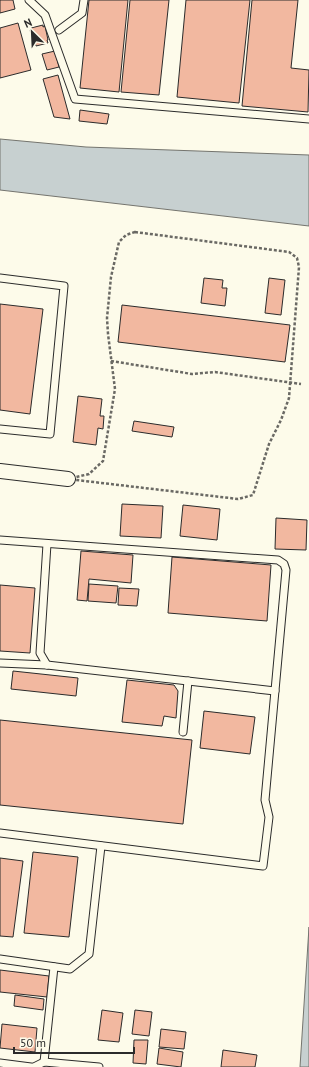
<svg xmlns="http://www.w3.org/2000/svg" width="309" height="1067" viewBox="0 0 309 1067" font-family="'PT Sans',sans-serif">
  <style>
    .water { fill: #c7d0d0; stroke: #74746e }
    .building { fill: #f2b8a0; stroke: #2b2b2b }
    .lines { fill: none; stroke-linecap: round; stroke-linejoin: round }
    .lane-casing { stroke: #2b2b2b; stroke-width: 9 }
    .street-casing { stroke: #2b2b2b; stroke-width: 16 }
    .path { stroke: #6a6964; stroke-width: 2.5; stroke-dasharray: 3 2; stroke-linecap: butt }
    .lane { stroke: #fdfbea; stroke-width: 7 }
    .street { stroke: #fdfbea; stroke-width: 14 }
  </style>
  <rect width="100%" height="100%" fill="#fdfbea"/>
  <g class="water">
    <path d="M0,139L86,147L309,155V226L0,190Z"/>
    <path d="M309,927V1067H300Z"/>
  </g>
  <g class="building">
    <path d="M0,0H13L15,9L0,13Z"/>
    <path d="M89,0H128L119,92L80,88Z"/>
    <path d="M130,0H169L159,95L121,92Z"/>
    <path d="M186,0H250L239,103L177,97Z"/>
    <path d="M252,0H298L291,68L309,70L308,112L242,106Z"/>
    <path d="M18,23L31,70L0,78V28Z"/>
    <path d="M43,25V27L45,26L48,40H47L48,43L36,46L35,42H33L30,30H32L31,28Z"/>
    <path d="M55,51L59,67L47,70L42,54Z"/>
    <path d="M58,75L70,119L54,117L43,79Z"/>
    <path d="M80,110L109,114L107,124L79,121Z"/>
    <path d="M204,278L223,280L222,288H227L225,306L201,303Z"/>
    <path d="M269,278L285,280L281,315L265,313Z"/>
    <path d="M0,304L43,309L30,414L0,410Z"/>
    <path d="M122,305L290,325L285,362L118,342Z"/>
    <path d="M78,396L102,399L100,416H104L103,429L98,428L96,445L73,442Z"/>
    <path d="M134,421L174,427L172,437L132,431Z"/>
    <path d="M122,504L163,506L161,538L120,536Z"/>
    <path d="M183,505L220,509L217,540L180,536Z"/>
    <path d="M276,518L307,520L306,550L275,549Z"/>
    <path d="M81,551L133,555L131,583L89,579L87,601L77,600Z"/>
    <path d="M172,557L271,565L267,621L168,613Z"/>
    <path d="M89,584L118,586L116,603L88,601Z"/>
    <path d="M0,585L35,588L30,653L0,651Z"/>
    <path d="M119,588L139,589L137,606L118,605Z"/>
    <path d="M13,671L78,678L76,696L11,689Z"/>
    <path d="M127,680L174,685L178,691L176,718L164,716L162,726L122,722Z"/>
    <path d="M204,711L255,717L250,754L200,748Z"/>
    <path d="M0,720L192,740L183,824L0,805Z"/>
    <path d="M33,852L78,857L69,937L24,933Z"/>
    <path d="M0,858L23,861L13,937L0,936Z"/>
    <path d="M0,970L49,976L47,997L0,992Z"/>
    <path d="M15,995L44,999L43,1010L14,1006Z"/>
    <path d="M102,1010L123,1013L119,1042L98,1040Z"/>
    <path d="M135,1010L152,1012L149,1036L132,1034Z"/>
    <path d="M2,1024L37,1028L35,1052L0,1048Z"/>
    <path d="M161,1029L186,1032L184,1049L159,1047Z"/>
    <path d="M134,1040H148L146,1064L133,1063Z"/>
    <path d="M159,1048L183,1052L181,1067L157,1064Z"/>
    <path d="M223,1050L257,1055L255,1067H221Z"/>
  </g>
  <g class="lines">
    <g class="lane-casing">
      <g id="lane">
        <path d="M29,0L45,15L75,99L309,119"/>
        <path d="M59,30L82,13L84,0"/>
        <path d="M0,278L64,286L50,434L0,429"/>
        <path d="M0,540L278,560L284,564L286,570L265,800L269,817L263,866L0,833"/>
        <path d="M47,544L40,653L47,665"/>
        <path d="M0,663L47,665L275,691"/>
        <path d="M183,732L188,681"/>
        <path d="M0,959L70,969L89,954L101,846"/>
        <path d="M44,1062L54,967"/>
        <path d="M0,1063L31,1067"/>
        <path d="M34,1067L44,1062L99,1067"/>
      </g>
    </g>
    <g class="street-casing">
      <path id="street" d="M0,471L68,479"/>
    </g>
    <g class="path">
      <path d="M135,232L289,252L297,258L299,267L289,398L281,420L269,444L253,495L238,499L68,479L89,474L103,461L115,389L108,334L107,318L111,277L119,242L126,235Z"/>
      <path d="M111,361L192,374L215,372L301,384"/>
    </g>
    <use href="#lane" class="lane"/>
    <use href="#street" class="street"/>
  </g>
  <g transform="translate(32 32) rotate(336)" stroke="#fdfbea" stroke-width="3" paint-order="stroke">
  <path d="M0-3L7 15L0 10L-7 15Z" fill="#2b2b2b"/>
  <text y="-6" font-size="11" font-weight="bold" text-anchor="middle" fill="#2b2b2b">N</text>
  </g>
  <path d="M14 1047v6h120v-6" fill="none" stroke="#2b2b2b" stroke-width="2"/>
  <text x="20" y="1047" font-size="12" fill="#2b2b2b" stroke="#fdfbea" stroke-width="3" paint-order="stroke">50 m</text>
</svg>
